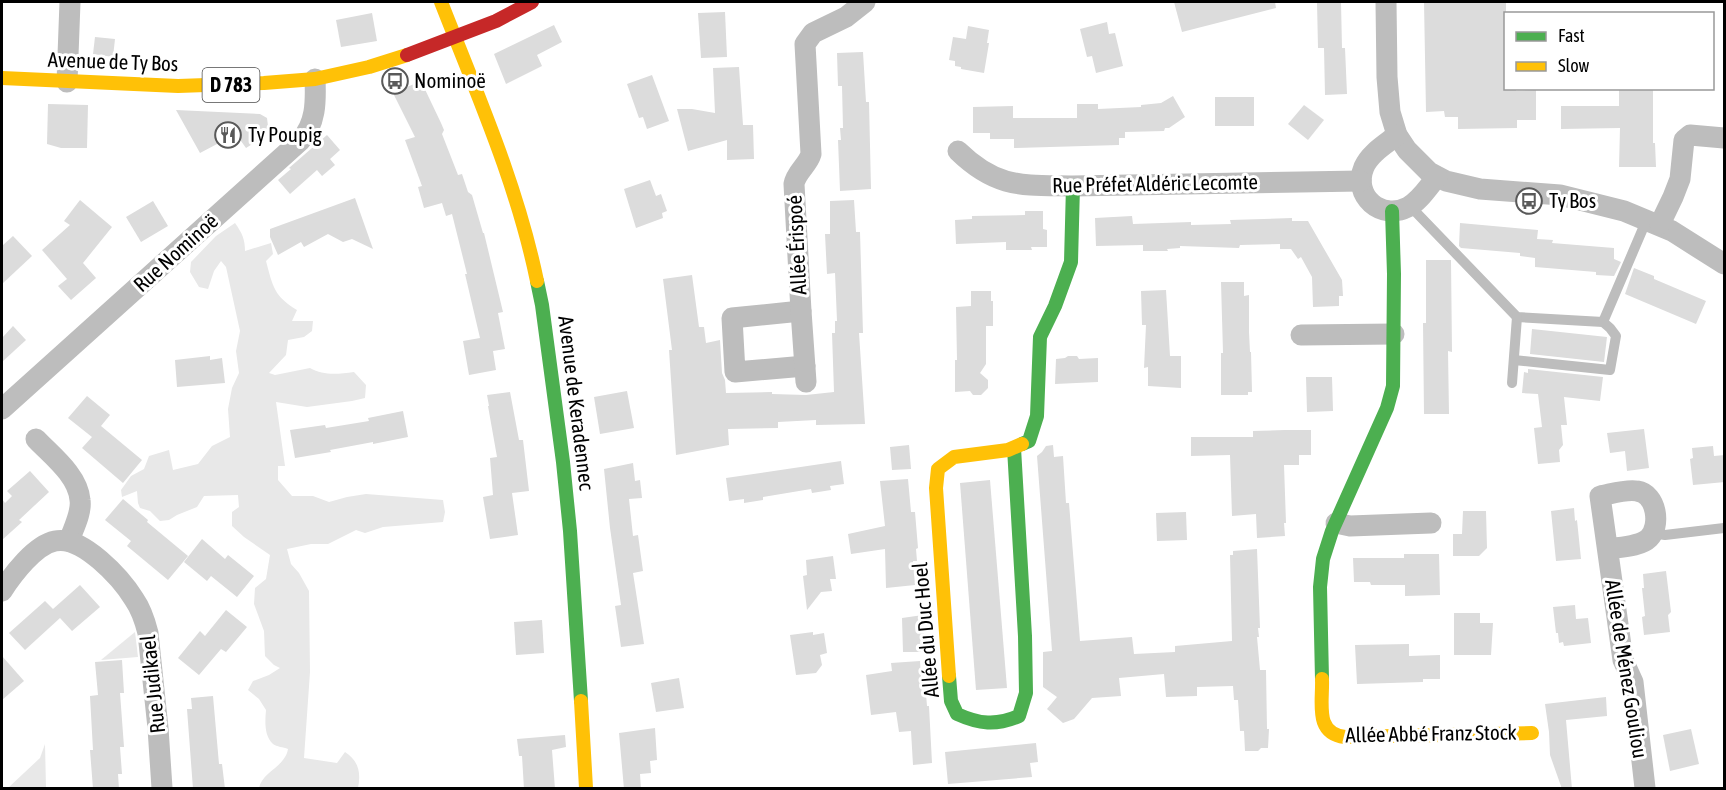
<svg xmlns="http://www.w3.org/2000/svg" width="1726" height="790" viewBox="0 0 1726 790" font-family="'Asap Condensed',sans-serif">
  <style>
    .green { fill: #e8e8e8 }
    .building { fill: #dcdcdc }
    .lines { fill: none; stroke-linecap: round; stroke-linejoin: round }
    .lane { stroke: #bdbdbd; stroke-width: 10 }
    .street { stroke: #bdbdbd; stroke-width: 21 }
    .fast { stroke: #4caf50; stroke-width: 14 }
    .slow { stroke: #ffc107; stroke-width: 14 }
    .jam { stroke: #c62828; stroke-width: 14 }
    .labels { text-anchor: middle; stroke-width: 6; stroke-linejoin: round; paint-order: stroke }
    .shield { fill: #fff; stroke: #4c4c4c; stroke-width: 1.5 }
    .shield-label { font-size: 20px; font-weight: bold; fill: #000 }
    .street-label { font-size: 21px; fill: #000; stroke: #fff }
    .poi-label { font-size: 21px; fill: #000; stroke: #fff; text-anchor: start }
  </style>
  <rect width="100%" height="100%" fill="#fff"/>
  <g class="green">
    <path d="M235,223C242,233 245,239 245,251L271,243L273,254L266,261C273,287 274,296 297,310L292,321H313L312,331L304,337L288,340L286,355L269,373L275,375L310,368C324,376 338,374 354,372L366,385L365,398L352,401L307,407L276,402L285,466H278V480L292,496H313L329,502L347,497L366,494L443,500L445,512L443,522L383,527L365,533L356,530L328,544H311L287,549L291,564L299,573L309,591L310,672L304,758L337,763L345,752C359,761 361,773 358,788H259C262,772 285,767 288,749C283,747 277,747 273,744C264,736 265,721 266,710L259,699L248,690L253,681L269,675L280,668L274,665L265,656L264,631L254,604L255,588L266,579L270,555L244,537L232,526V512L239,507L238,495L204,496L197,507L177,515L169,520L160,521L150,511L140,508L138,503L137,491L122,497L121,490L131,476L144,469L149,456L169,450L173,470L198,464L212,446L230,437L228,409L232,388L239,373L236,351L240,331L226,267L221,261L214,271L208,289L199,287L190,272L191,262L216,236Z"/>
    <path d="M135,632L138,657L101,660Z"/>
    <path d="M45,744L46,788H8L40,758Z"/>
  </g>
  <g class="building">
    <path d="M1174,2H1275L1276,8L1182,32Z"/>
    <path d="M1317,2H1341L1342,48H1345L1347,94L1325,95L1324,48H1318Z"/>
    <path d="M1424,2H1506V88H1516V91L1536,90V120H1517V128L1458,129V117H1445L1444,111L1426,112Z"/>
    <path d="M725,12L727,57L701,58L698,13Z"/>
    <path d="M372,13L377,41L341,47L336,20Z"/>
    <path d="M1107,22L1109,34L1115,33L1123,66L1096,73L1092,56L1087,57L1080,29Z"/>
    <path d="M554,25L562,42L537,55L542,66L506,84L494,54Z"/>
    <path d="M968,26L989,30L987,43H989L984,73L961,69V67L955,66V61L949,60L953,37L966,39Z"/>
    <path d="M95,37L115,39L113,57L93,54Z"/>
    <path d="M863,52L866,102H869L871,189L840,191L838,140H841L840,128H843L842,86H838L837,53Z"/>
    <path d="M739,67L743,125H753L754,159L727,160V140L688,151L677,109H692L715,113L713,68Z"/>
    <path d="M652,75L669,121L647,129L643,117L639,118L627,84Z"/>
    <path d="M421,81L441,123L444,130L442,134L458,175L462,174L468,192L472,195L483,233H484L503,312L498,313L505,349L493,351L496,370L469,375L463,341L480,338L465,274H467L452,214L446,216L442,203L424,208L418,187L422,186L405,140L415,137L393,93Z"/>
    <path d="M1619,88H1653V143H1655L1656,167H1619L1620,128L1561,129V106H1619Z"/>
    <path d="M1173,96L1185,117L1169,128H1165L1164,131L1125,132V138H1119V145L1014,148V139H990V133H973V107L1013,106V118H1077V104H1098V109L1141,107V105L1161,103Z"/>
    <rect x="1215" y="97" width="39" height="29"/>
    <path d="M48,104L88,105L87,148H61L47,144Z"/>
    <path d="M1304,105L1324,120L1308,140L1288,124Z"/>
    <path d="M176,110L260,114L267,118L268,126L265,136L246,148L236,134L200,153Z"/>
    <path d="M327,135L340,150L330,159L335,165L322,176L317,170L290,194L278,180L291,169L289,168Z"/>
    <path d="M650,180L656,196L661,194L667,211L662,213L663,218L636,228L624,189Z"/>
    <path d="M355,198L373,249L352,239L343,242L328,234L304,247L301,242L278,255L270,237V229Z"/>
    <path d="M80,200L112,227L83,263L96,278L71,300L58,286L67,279L42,250L70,225L64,221Z"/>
    <path d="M854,200L856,232H860L863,333H859L865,424L816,425V420L778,422V428L728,429L729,445L676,455L669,350H672L663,279L692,275L699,327H704L706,343L720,340L722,373L725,380L726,393L772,392V394L806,395L834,392L832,333H835V321H837L835,273L827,274L825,234H830V201Z"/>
    <path d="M153,201L168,226L141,242L126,217Z"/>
    <path d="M1025,211H1043V229L1047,230V247H1031L1032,250H1006V242L956,244L955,220L972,219V216L1025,215Z"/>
    <path d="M1132,216L1133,224L1191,222V225L1231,224L1230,220L1292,218V221H1308L1342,280L1343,296H1339V306L1313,307L1312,277L1301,257L1298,259L1291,249H1280V244L1240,245L1239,248L1180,246V248L1167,249L1168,251H1143V245L1096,246L1095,218Z"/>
    <path d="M1460,223L1538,230L1537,239L1553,240L1552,243L1614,248V259L1621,262L1614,276L1596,275V272L1535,267V258L1520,256V253L1461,248L1459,246Z"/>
    <path d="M13,236L32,256L2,284V246Z"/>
    <path d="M1426,260H1451L1452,352L1448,351L1449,414H1424L1423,323H1426Z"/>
    <path d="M1634,268L1654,276V279L1706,301L1696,324L1625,294Z"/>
    <path d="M1221,282H1244V296L1249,295V332L1250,352H1251L1252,392H1248V395H1221V353H1223Z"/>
    <path d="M1166,290L1170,356H1181V388L1148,386V367L1144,368L1146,325H1142L1141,291Z"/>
    <path d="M971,291H991V301H993V326H986V364L980,373L988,380V388L981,395H973L970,391L955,392V360H957L956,307L971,306Z"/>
    <path d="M13,326L26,340L2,362V338Z"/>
    <path d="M1532,329L1607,337L1604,362L1530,354Z"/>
    <path d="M210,356V360L222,358L225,383L177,387L175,360Z"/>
    <path d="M1068,356H1077L1079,359L1098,358V382L1055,384L1056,359L1065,358Z"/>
    <path d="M1528,369L1603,377L1600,401L1564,397L1567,425H1561L1563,445L1559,450L1560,462L1538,464L1534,428L1542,427L1538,394L1522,393L1524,372L1528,373Z"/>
    <path d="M1306,377H1332L1333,411L1307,412Z"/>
    <path d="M627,391L634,428L600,434L594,397Z"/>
    <path d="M510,392L519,440H523L529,491L512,493L518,535L490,539L483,497L493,495L490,458L497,457L488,406H489L487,395Z"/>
    <path d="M87,396L110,415L101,426L142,460L123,483L82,448L92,437L68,418Z"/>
    <path d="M403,411L408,437L373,444V442L330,450L331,452L295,458L290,430L325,425L326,428L369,421L368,418Z"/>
    <path d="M1644,429L1649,468L1627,471L1625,451L1610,453L1607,433Z"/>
    <path d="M1285,430H1311V455H1299V465H1284L1286,523H1284L1285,536L1257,538L1256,514L1232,516L1230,455L1191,456V437H1253V431Z"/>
    <path d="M909,445L911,469L892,470L890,447Z"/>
    <path d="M1053,445L1054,457L1063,456L1066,503H1069L1080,641L1132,637L1134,654L1175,652V646L1232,641L1230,555H1233V551L1257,549L1260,628H1258L1259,637H1257L1260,670H1266L1267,729H1269L1268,748H1261L1258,751H1245L1244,731H1240L1238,700H1234L1233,686L1197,687V696L1166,697L1164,674L1119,678L1121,696L1092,698L1074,719L1063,723L1047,709L1057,697L1043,687V652L1052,651L1037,456L1042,452L1046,446Z"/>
    <path d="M1713,446L1714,456L1725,455V482L1693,485L1690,459L1693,458L1692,448Z"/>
    <path d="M841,461L844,484L830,486L831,490L812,493L811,489L763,497V500L744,503V499L729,501L726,478Z"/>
    <path d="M633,463L635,481L640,480L642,498L629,499L633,536L638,535L643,571L633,573L644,644L621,647L615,606L621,605L610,528L604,469Z"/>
    <path d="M30,471L49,492L19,520L22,522L2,540V499L5,503L12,496L7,491Z"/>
    <path d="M908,479L911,512H915L918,548L916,549L917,561H913L915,585L886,588L885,549L851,554L848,534L885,526L880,481Z"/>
    <path d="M990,480L1007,688L976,690L960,483Z"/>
    <path d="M123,499L148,520L147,522L188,556L168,580L127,546L131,541L105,520Z"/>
    <path d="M1574,508L1575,521L1577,520L1581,559L1556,561L1551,511Z"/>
    <path d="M1463,511H1486L1487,548L1479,556H1453V534H1462Z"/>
    <path d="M1186,512L1187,540L1157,541L1156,513Z"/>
    <path d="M202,539L225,559L228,555L254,576L237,597L211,576L207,581L184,562Z"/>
    <path d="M1404,554H1439L1440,595L1405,596V585H1371L1370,582H1354L1353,558H1404Z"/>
    <path d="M833,556L836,579H830L832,591L821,592L807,610L803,576L807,575L806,560Z"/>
    <path d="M1666,571L1671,612L1668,615L1670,632L1644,635L1642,617L1645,616L1642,588H1644L1643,574Z"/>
    <path d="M80,585L100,607L72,631L60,618L25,650L9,633L45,601L53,609Z"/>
    <path d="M1575,605L1576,619L1588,618L1591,643L1564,646L1563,642L1559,643L1558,633H1556L1553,607Z"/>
    <path d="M226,610L247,627L226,652L221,649L199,675L178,658L200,631L205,636Z"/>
    <path d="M1454,613H1480V623H1493L1491,655H1454Z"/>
    <path d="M923,615L924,639H922V652H903L902,618Z"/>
    <path d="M542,620L544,653L516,655L514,622Z"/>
    <path d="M813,632V635L824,633L827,653L820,655L822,665L816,673L796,675L790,635Z"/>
    <path d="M1409,644V656L1440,655V679H1423V682L1357,684L1355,645Z"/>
    <path d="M2,656L24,681L2,700Z"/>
    <path d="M122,660L124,693H120L124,747H120L122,774H118L119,789H93L90,750H93L90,696L98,695L95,662Z"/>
    <path d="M920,661L922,694H926L927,706H929L932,763L913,765L911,731L899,732L896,712L871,715L866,675L892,671L891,663Z"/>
    <path d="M679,678L684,708L656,712L651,683Z"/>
    <path d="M213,696L219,764H222L225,789H193L187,709H192L191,698Z"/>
    <path d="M1606,697L1607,716L1566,720L1572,789H1562L1550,755L1549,732L1545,704Z"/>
    <path d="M655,728L657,760L650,761L651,773L640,774L641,789H624L619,733Z"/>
    <path d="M1691,729L1699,764L1670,771L1663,735Z"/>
    <path d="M565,735L566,747L552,750L555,789H524L522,756H519L517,739Z"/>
    <path d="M1036,743L1038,762L1030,763L1032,777L948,784L945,752Z"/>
  </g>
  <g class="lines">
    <g class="lane">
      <path d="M1410,206L1517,317L1603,322L1647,219"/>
      <path d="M1514,360L1610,370L1616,336L1610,328L1603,322"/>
      <path d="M1512,383L1517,317"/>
      <path d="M1653,533L1665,535L1724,528"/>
    </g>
    <g class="street">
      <path d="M1386,2L1387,77L1390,112L1397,135L1407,150L1429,172L1446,181L1480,189L1560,195L1624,211L1672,231L1724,264"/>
      <path d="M67,82L70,2"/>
      <path d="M1397,135C1386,144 1370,153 1364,167C1352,196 1381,221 1408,207C1420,201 1428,187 1437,177"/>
      <path d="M958,151C997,189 1023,185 1073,186L1361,181"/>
      <path d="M1660,224L1673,197L1680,179L1684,140L1690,135L1724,138"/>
      <path d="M801,311L732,318L735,372L805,366"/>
      <path d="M1301,335L1394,334"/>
      <path d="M806,382L801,311L794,184C796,172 808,165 811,154L805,44L813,33L846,17L865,2"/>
      <path d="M2,409L300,141C316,124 316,102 315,79"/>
      <path d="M36,439C51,455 78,475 80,500C82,513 73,529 69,541"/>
      <path d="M1336,523L1350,526L1431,523"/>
      <path d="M1608,549C1619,547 1640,547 1649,538C1661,526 1657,494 1637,491C1626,489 1611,494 1600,496L1623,660L1633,682L1645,788"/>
      <path d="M2,591C13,574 35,545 55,541C82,535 121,578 134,599C141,609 145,621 148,633L158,728L162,788"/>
    </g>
    <g class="fast">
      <path d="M537,281L542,305L563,462L570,531L581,701"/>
      <path d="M1022,444L1029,441L1037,416L1040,337L1055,306L1071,262L1073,186"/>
      <path d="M949,676L951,701L957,714C979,724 996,726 1019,716L1026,693L1025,636L1014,448"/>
      <path d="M1322,679L1320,587L1323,559L1332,531L1387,408L1393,386L1394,274L1392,211"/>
    </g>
    <g class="slow">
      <path d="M441,2C477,94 517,184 537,281"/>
      <path d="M2,78L178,86L264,83L315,79L369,67L407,55"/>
      <path d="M949,676L936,488L938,469L954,457L1008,450L1022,444"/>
      <path d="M1322,679C1323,703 1314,733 1345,737L1532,733"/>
      <path d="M581,701L586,788"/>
    </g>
    <path class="jam" d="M407,55L496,21L532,2"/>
  </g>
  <defs>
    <g id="bus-ring" transform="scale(1.35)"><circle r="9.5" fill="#fff" stroke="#595959" stroke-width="1.5"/><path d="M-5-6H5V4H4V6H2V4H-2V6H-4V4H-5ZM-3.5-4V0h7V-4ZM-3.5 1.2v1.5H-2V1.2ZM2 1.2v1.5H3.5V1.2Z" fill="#595959"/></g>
    <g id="restaurant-ring" transform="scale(1.35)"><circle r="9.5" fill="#fff" stroke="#595959" stroke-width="1.5"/><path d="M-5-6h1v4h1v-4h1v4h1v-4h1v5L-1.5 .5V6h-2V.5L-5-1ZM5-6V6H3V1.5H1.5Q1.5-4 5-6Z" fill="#595959"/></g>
  </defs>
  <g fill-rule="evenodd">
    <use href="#bus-ring" x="395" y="81"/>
    <use href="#restaurant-ring" x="228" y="135"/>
    <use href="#bus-ring" x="1529" y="201"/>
  </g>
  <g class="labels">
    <rect class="shield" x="202.5" y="68" width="57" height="34" rx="4.5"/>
    <g class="shield-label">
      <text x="231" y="92">D 783</text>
    </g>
    <g class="street-label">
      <text transform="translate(113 62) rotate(2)" y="7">Avenue de Ty Bos</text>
      <text transform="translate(1155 184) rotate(-1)" y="7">Rue Préfet Aldéric Lecomte</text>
      <text transform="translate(797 245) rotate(-93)" y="7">Allée Érispoé</text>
      <text transform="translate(176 253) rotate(-42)" y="7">Rue Nominoë</text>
      <text transform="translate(576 403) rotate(83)" y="7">Avenue de Keradennec</text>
      <text transform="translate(926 630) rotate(-95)" y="7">Allée du Duc Hoel</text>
      <text transform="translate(1626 669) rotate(81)" y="7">Allée de Ménez Gouliou</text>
      <text transform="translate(153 684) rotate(-96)" y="7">Rue Judikael</text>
      <text transform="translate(1431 734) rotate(-1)" y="7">Allée Abbé Franz Stock</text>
    </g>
    <g class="poi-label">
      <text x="414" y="88">Nominoë</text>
      <text x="248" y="142">Ty Poupig</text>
      <text x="1549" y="208">Ty Bos</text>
    </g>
  </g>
  <rect width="1726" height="790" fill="none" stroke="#000000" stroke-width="6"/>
  <rect x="1504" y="12" width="210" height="78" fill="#ffffff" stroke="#999999" stroke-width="1.5"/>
  <rect x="1516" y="32" width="30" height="9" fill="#4caf50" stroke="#999999" stroke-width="1.5"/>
  <text x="1558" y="42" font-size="18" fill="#000000">Fast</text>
  <rect x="1516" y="62" width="30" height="9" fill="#ffc107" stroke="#999999" stroke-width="1.5"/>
  <text x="1558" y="72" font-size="18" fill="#000000">Slow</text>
</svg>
